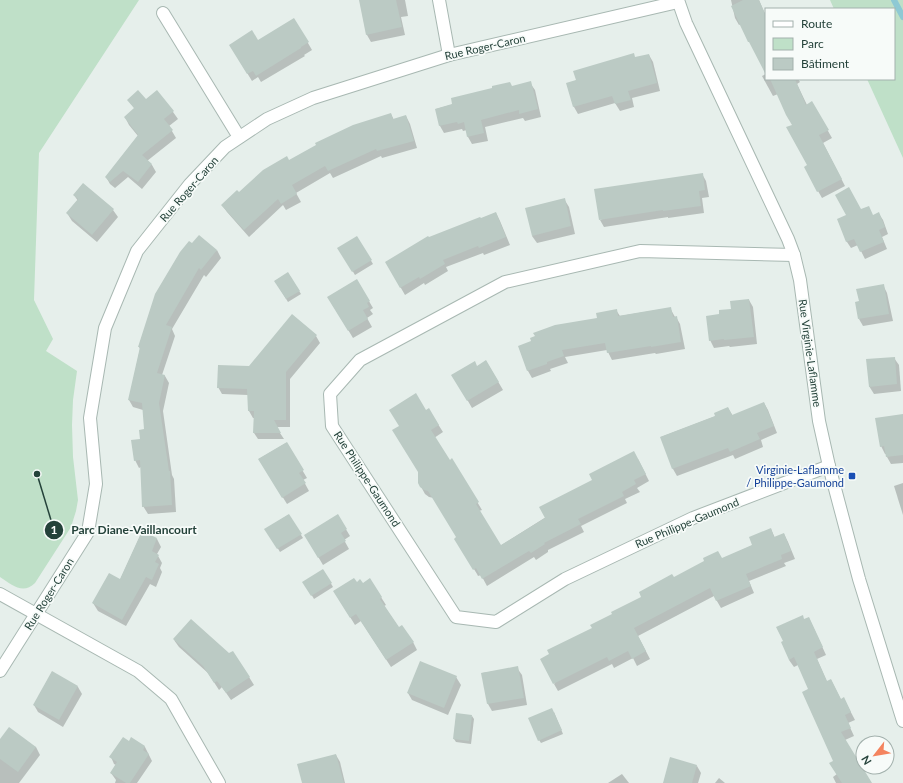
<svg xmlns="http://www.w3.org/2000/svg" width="903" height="783" viewBox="0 0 903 783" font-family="Lato,sans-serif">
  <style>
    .green { fill: #bfe0c8 }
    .shadow { fill: #0003 }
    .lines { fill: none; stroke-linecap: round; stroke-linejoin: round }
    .stream { stroke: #8ec9d4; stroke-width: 6 }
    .building { fill: #bbcac4 }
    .street-casing { stroke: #a8b8b2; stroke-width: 14 }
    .street { stroke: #fff; stroke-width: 12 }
    .transit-dot { fill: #1a4fb4; stroke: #f7fbf9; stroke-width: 1.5 }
    .labels { text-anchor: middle; stroke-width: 3.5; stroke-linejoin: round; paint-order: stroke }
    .street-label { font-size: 11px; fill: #24423a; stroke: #f7fbf9 }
    .transit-label { font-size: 11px; fill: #164399; stroke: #f7fbf9; text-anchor: end }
    .leader { fill: none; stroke: #24423a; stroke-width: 1.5 }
    .callout-dot { fill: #24423a; stroke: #f7fbf9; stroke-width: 1.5 }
    .mark-label { font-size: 12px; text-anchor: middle; font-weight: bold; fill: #fff }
    .callout-label { font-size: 12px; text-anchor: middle; font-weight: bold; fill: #24423a; stroke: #f7fbf9; stroke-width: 3.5; stroke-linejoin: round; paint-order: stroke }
  </style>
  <rect width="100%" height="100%" fill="#e6efeb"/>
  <g class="green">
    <path d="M0,0H139L39,153L34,300L53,339L46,351L77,371L73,400L72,425L73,457L78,500L76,511L71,527L35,583C23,595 12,585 0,577Z"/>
    <path d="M830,0H903V158L867,79H894V9H834Z"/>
  </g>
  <g class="shadow">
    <path d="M360,0H405L408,16L401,17L405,35L371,42L367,35Z"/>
    <path d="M731,0H759L766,16V73L741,24L739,25L735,18Z"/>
    <path d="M294,19L312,50L304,55L305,56L261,82L258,77L252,81L230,45L258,41Z"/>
    <path d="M649,55L653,62L660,91L632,98L634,107L620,111L615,103L578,114L574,107L567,84L635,58Z"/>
    <path d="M766,74V79H798L800,82L797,84L807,105L812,103L832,138L823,143L845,186L822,198L818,191L793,125L778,94L773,96L762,76Z"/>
    <path d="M530,83L535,90L541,117L525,121L523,118L485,127L488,141L472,144L468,137L467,130L463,131L462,129L444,133L440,126L436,109Z"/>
    <path d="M157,92L173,112L178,119L169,126L176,138L147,161L152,165L156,172L142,189L128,177L115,188L110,184L106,177L138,136L129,125L125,117L135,109L128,100L146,101Z"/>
    <path d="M391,114L394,120L406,116L410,124L417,148L382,158L381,156L333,178L330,173L296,193L301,202L286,210L283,205L249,237L227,212L222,205L239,194Z"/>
    <path d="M702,174L706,181L709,197L702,198L704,213L668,218V217L604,227L600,220Z"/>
    <path d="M83,184L113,210L118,217L97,242L72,221L67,213L78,201L74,195Z"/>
    <path d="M564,199L569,207L575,234L537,243L532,236Z"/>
    <path d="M861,210L873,216L879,214L883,220L888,234L882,237L887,249L865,259L858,245L851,248L847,242L838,220Z"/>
    <path d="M496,213L500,221L510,245L484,255L483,253L446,267L448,271L425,285L424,283L405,295L386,262L429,239Z"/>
    <path d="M357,237L373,264L355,275L339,248Z"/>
    <path d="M217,250L221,258L206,277L204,275L172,329L175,336L162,375L165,376L169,383L163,411L172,475L174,479L176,512L148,514L143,506L141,467L139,468L135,460L146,430L143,410L133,407L129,400L140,349L139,347L156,295Z"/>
    <path d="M288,273L301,294L288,302L275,281Z"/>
    <path d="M357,281L373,308L370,310L373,314L367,318L372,327L353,338L329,298Z"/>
    <path d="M883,285L887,293L893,321L863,326L859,319Z"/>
    <path d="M749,300L753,307L757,344L730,347L729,346L714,348L710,340L721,315L733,310Z"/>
    <path d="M670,308L675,317H676L680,324L685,349L656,354L655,353L612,360L607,350L565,357L568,363L550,369L551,371L532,378L528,371L519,347L598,319L616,310L620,316Z"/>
    <path d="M292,316L316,336L320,343L290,379V427H276L284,439H258L254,433L255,418H253L249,411L248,395L222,394L218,387L250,367Z"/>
    <path d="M894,358L899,365L901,391L874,394L869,386Z"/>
    <path d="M486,361L503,390L472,408L453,375L477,367Z"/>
    <path d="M764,403L768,410L777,433L761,440L763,447L735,459L733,455L677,476L673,469L661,437L716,416L728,408L733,416Z"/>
    <path d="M429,410L443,432L434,438L449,461L452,460L482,510L479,511L500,546L638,459L649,481L637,488L640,492L625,499L627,503L581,526L584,532L548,550V552L536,560L534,557L487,586L481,575L478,576L477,574L459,545L458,538L434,498L429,497L425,494L419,483L426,411Z"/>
    <path d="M903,415V463L891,464L887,457L886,454H885L881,446Z"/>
    <path d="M286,443L307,478L303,480L309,491L287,504L259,459Z"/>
    <path d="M903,483V515L894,486Z"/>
    <path d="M288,515L303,538L280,552L266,529Z"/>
    <path d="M338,516L350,536L344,540L349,549L323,565L310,543Z"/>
    <path d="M771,529L775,538L784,534L788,542L795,559L784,563L786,566L749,581L754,593L721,608L714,596L638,636L650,659L637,666L633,658L614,668L612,664L558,691L554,684L593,628L673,578L722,559L753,545Z"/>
    <path d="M142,532L157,539L161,547L157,554L162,563L160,568L162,572L156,587L150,584L126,626L98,611L93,603L120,580Z"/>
    <path d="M323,570L333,587L314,599L304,582Z"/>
    <path d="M370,580L386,605L384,606L399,628L413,642L417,650L391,667L361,621L355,625L339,599L356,583L362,584Z"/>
    <path d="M809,618L826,655L817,659L827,682L831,680L841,700L844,699L855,720L848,723L854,736L845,740L871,783H836L833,777L837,774L834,761L810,690L798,665L794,667L789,660L804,621Z"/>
    <path d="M174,640L249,677L254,685L231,700L222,687L219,690L208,673L179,647Z"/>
    <path d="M517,668L522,675L527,705L492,711L488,704L482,673Z"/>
    <path d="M52,672L78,687L82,694L63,727L38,712L34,705Z"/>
    <path d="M456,677L461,685L448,715L412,700L408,693Z"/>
    <path d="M554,712L563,734L541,743L539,740Z"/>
    <path d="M472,716L474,719L471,744L456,742L454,739Z"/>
    <path d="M132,739L145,747L152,761L137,783H115L116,780L111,773L116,765L114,764L111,757L129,743Z"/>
    <path d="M0,741L36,747L40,755L19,783H0Z"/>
    <path d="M336,755L340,762L345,783H303Z"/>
    <path d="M697,766L701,773L698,783H664Z"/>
    <path d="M622,774L629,783H608Z"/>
    <path d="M719,778L725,783H715Z"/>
  </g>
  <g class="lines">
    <path class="stream" d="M894,0L903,17"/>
  </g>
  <g class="building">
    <path d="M359,0H396L402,27L366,35Z"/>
    <path d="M743,0H759L766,16V75L749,42H748L731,6Z"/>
    <path d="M294,18L309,42L301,47V48L256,76L253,71L247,74L229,45L252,30L258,40Z"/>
    <path d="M634,53L635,57L649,54L657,83L628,91L631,100L615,104L612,96L573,107L566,83L576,80L573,71Z"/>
    <path d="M770,79H795L806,105L812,101L829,130L819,135L842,179L817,192L804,167L807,165L786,127L792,125L786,115Z"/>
    <path d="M531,81L538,109L519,114V110L481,120L484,133L467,137L464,122L458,124L457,122L439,126L435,109L452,104L451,98L492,88V86L510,82L512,86Z"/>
    <path d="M138,90L146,99L157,90L174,111L164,119L173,130L142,155L152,164L138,182L123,171L110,182L105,177L138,135L124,117L134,108L127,100Z"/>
    <path d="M391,113L393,119L406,115L414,141L377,151L376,149L328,171L325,166L292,185L297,194L281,204L278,199L244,230L221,205L237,190L239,192L263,170L287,156L289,160L316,145L315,143L353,125Z"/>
    <path d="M703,173L705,190L699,191L701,206L663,211V210L599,220L594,189Z"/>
    <path d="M83,183L114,209L92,235L66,213L78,199L73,195Z"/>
    <path d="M849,187L861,209L869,206L873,215L879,212L885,227L879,230L884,242L860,252L854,239L846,242L837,219L846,215L835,195Z"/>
    <path d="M565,198L571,226L532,236L525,208Z"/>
    <path d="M496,212L506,237L479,248L478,246L443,260L445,264L420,279L419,277L400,288L385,262L428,236L429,237L480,217L481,218Z"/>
    <path d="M199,235L217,250L201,270L199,268L166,325L172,327L157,373L165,375L159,403L169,471H170L172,505L142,507L140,460L134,461L131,440L140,439L139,430L144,429L142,403L128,400L140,347H138L155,294L180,252L189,241L192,243Z"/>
    <path d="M357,236L372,260L352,272L337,248Z"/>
    <path d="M288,272L300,291L286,299L274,281Z"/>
    <path d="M357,279L370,301L367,303L369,307L363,310L368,319L348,331L327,297Z"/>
    <path d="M884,284L889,314L858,319L855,302L859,301L856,289Z"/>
    <path d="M749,299L754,337L724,340V339L709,341L706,316L719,314V310L731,309L730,301Z"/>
    <path d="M671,307L673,317L677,316L681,342L651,347V346L607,353L605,343L562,350L564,356L547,362V364L527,371L518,346L531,341L530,338L535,336L533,333L555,325L597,318L596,313L617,309L618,316Z"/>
    <path d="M292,314L317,335L286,372V420H274L281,433H253L254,411H248L247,389L217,388L218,365L249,366Z"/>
    <path d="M895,357L897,384L869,387L866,359Z"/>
    <path d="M486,360L499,382L467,401L451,375L475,361L477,366Z"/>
    <path d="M416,393L426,410L429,408L439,425L431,430L450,460L452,458L479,502L476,504L501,545L545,518L539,507L592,480L589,474L634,451L646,474L634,480L636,484L622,492L624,496L578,519L581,524L544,543L545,544L531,553L529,551L482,579L476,568L473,570L454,539L456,537L428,491L424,490L420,487L418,483V472L392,430L399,426L389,410Z"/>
    <path d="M764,402L774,426L757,433L760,439L730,452L728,448L672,469L660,437L715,416L714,413L728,407L732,415Z"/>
    <path d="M903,414V455L886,457L884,446L880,447L875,418Z"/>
    <path d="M287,442L304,470L299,473L306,483L282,498L258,459Z"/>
    <path d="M289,514L302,534L277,549L264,529Z"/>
    <path d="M338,514L347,529L341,533L346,541L318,558L304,535Z"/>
    <path d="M771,528L774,537L784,533L791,551L781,555L782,559L746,574L751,586L716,601L710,588L634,628L646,651L632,659L628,651L609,661L607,657L553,684L540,659L549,654L547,650L592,628L590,625L612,614L611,612L641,597L639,592L672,574L674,577L704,561L703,558L718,551L722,558L752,545L749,537Z"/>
    <path d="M142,531L157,538L152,551L159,555L155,562L159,564L152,580L146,577L122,620L92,603L109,573L120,579Z"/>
    <path d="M323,569L332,583L311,596L302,582Z"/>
    <path d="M354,578L357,582L360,579L363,583L370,578L382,597L380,599L399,627L402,625L414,642L386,660L356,614L350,618L333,591Z"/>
    <path d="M803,615L804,619L809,617L823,647L814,652L827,681L831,679L841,699L844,697L851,712L845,715L851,728L841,732L872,783H842L829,763L833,761L802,692L808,689L794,657L789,660L781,642L783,641L776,627Z"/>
    <path d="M191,619L229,653L233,651L250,677L226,693L217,681L214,683L203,666L173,639Z"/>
    <path d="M420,661L457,676L444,708L407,693Z"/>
    <path d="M518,666L524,698L487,704L481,673Z"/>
    <path d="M52,671L78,686L59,720L33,705Z"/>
    <path d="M552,708L562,730L538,741L528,718Z"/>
    <path d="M456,713L472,715L469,741L453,739Z"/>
    <path d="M9,727L36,747L18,772L0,759V739Z"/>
    <path d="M123,737L129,741L131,737L145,746L143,750L149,754L130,783H126L110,773L117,762L109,757Z"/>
    <path d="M336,754L344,783H302L297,764Z"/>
    <path d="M670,757L697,765L692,783H663Z"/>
  </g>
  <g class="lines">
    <g class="street-casing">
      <g id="street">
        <path d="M439,0L449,55"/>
        <path d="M678,0L686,23L788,239L794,255L800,280L819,421L829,466L859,579L903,721"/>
        <path d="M163,13L239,137"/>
        <path d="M794,255L640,251L505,282L360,360L330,394L332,426L456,617L496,622L565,579L693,518L829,466"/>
        <path d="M0,594L138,671L171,699L192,736L219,783"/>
        <path d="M0,671L88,532L96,484L90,418L105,328L137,251L190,184L225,147L267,119L313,98L449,55L678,2"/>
      </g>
    </g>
    <use href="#street" class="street"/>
  </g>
  <rect class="transit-dot" x="848" y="472" width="8" height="8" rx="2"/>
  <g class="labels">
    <g class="street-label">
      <text transform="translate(485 47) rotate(-13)" y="4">Rue Roger-Caron</text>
      <text transform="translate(189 189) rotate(-49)" y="4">Rue Roger-Caron</text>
      <text transform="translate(810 353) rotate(82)" y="4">Rue Virginie-Laflamme</text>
      <text transform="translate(367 479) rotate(57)" y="4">Rue Philippe-Gaumond</text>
      <text transform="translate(687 523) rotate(-23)" y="4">Rue Philippe-Gaumond</text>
      <text transform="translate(49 594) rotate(-58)" y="4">Rue Roger-Caron</text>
    </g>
    <g class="transit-label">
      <text x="844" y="474">Virginie-Laflamme<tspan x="844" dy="13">/ Philippe-Gaumond</tspan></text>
    </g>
  </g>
  <path class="leader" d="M37 474L54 530"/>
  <g class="callout-dot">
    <circle cx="37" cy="474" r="4"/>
    <circle cx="54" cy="530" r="10"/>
  </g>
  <g class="mark-label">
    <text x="54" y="534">1</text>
  </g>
  <g class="callout-label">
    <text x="134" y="534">Parc Diane-Vaillancourt</text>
  </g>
  <rect x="765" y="8" width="130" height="72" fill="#f7fbf9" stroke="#a3b1ad"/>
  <rect x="773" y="21" width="20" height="6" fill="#ffffff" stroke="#a3b1ad"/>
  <text x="801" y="28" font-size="12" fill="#24423a">Route</text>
  <rect x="773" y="38" width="20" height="12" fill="#bfe0c8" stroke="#a3b1ad"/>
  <text x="801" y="48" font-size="12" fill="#24423a">Parc</text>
  <rect x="773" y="58" width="20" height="12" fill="#bbcac4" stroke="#a3b1ad"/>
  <text x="801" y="68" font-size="12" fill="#24423a">Bâtiment</text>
  <g transform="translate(875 755) rotate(239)"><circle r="19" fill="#f7fbf9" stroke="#a3b1ad"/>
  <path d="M0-3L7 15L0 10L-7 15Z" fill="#f4845f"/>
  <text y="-6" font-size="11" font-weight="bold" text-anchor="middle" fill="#24423a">N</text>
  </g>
</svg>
